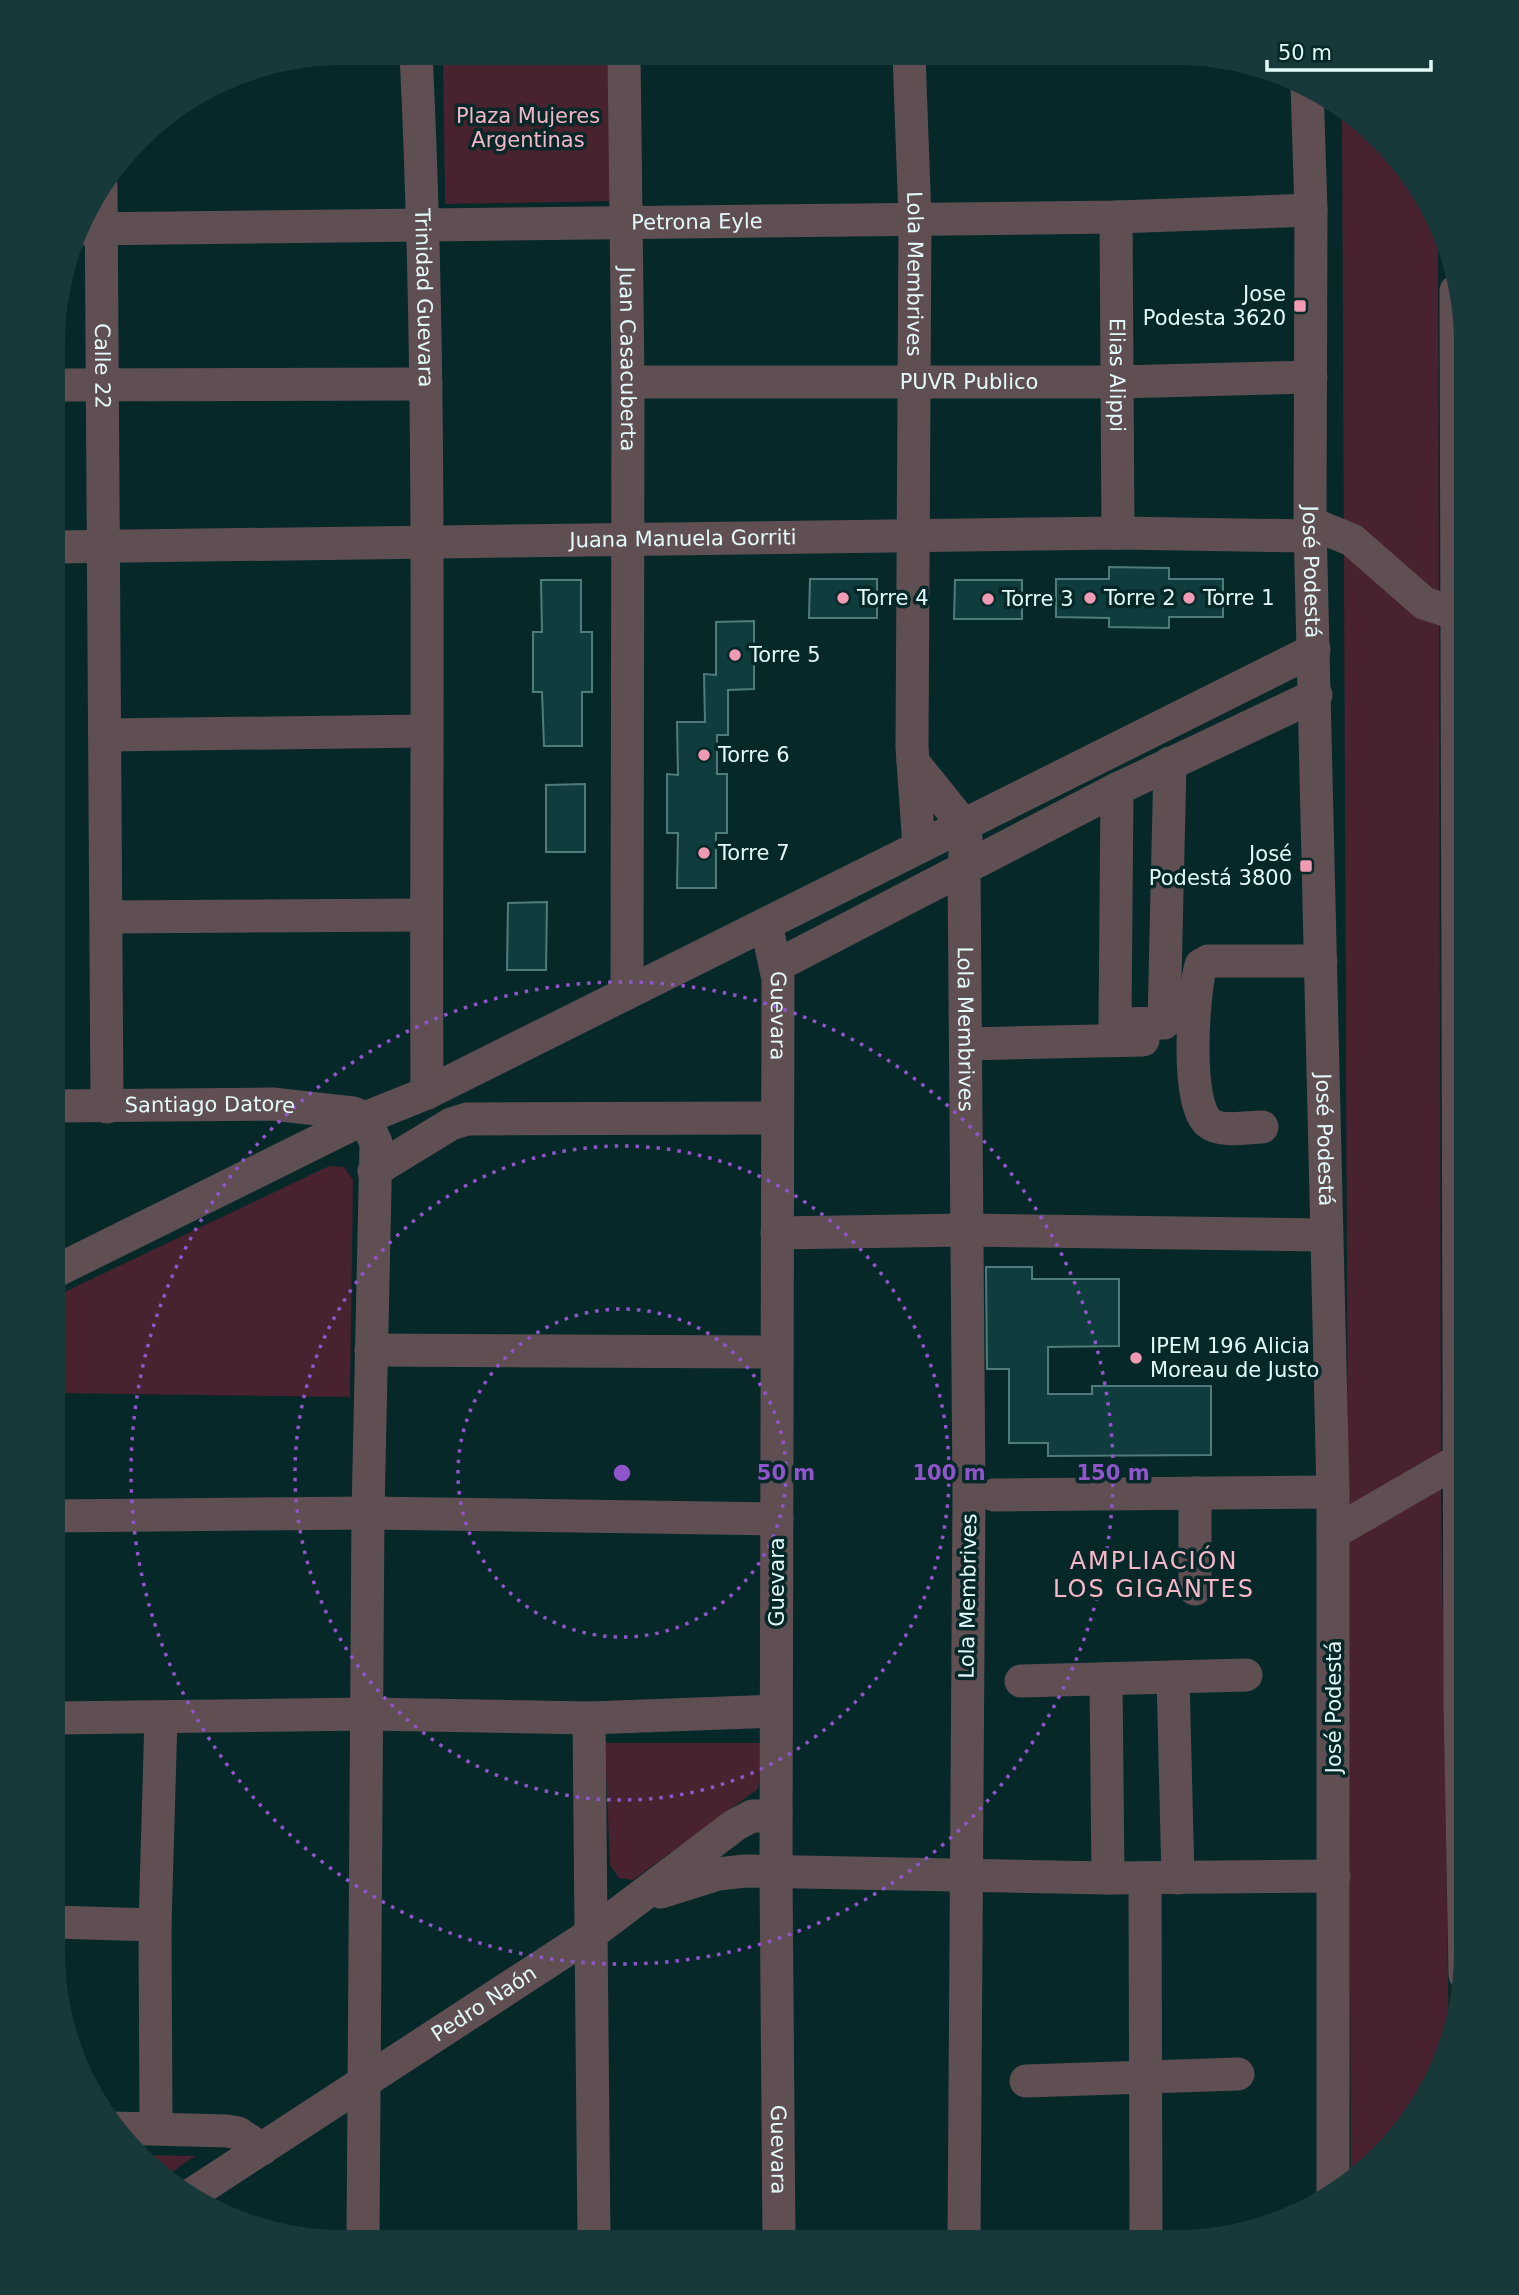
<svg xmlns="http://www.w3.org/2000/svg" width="1519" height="2295" viewBox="0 0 1519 2295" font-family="'DejaVu Sans',sans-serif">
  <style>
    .green { fill: #48222e }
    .building { fill: #0f3c3c; stroke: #507b7b; stroke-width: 2 }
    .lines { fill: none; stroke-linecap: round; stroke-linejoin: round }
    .minor { stroke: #5f4f53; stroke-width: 33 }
    .ring { fill: none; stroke: #9055cb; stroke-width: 3.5; stroke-dasharray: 3.5 7 }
    .poi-dot { fill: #f19ab3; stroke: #062828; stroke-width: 2.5 }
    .labels { text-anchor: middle; stroke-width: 7; stroke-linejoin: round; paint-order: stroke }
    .park-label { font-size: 21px; fill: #f7b4c6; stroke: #062828 }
    .street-label { font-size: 21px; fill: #e4fafa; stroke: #062828 }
    .poi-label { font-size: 21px; fill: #e4fafa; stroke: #062828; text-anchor: start }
    .quarter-label { font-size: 24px; letter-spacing: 2px; fill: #f9b7c9; stroke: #062828 }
    .centre { fill: #9055cb; stroke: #062828; stroke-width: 3.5 }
    .ring-label { font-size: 21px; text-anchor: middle; font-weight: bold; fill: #9055cb; stroke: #062828; stroke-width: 7; stroke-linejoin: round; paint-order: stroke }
  </style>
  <rect width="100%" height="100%" fill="#062828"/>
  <g class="green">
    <path d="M443,53H611L613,201L445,204Z"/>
    <path d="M1342,106C1386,131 1413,178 1438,220L1441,1457L1348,1510Z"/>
    <path d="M329,1166L344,1167L353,1180L350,1397L53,1393L54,1297Z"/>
    <path d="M1441,1489L1449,2049L1417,2114L1351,2184L1348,1542Z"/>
    <path d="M605,1743H763L758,1789L633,1880L619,1878L610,1865Z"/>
    <path d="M139,2155L195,2156L162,2179Z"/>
  </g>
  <g class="building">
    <path d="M1109,567L1169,568V579H1223V617H1169V628L1109,627V618L1056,617V579H1109Z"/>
    <path d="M810,579H877V618H809Z"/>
    <path d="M541,580H581V632H592V692H582V746H544L542,692H533V632H542Z"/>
    <path d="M955,580H1022V619H954Z"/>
    <path d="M754,621V689L728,690V735H717V774H727V833H716V888H677L678,833H667V774L678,775L677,722H705L704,674L716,675V622Z"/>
    <path d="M585,784V852H546V785Z"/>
    <path d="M547,902L546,970H507L508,903Z"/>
    <path d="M986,1267H1032V1279H1119V1346L1048,1347V1394H1092V1386H1211V1455L1048,1456V1443H1009V1369H987Z"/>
  </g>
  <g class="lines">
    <g class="minor">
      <path id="s1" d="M416,53C433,399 425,746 427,1093"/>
      <path id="s2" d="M624,53L628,382L627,993"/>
      <path id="s3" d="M909,54L915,219L912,747L919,847"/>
      <path id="s4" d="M1307,86L1311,210L1310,523L1333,1492V2194"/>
      <path id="s5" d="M101,186L107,1107"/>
      <path id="s6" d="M1116,217L1118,533"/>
      <path id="s7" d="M81,229L1116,217L1311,210"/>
      <path d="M1456,291L1460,1701L1465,1975"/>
      <path id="s8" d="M628,382H1118L1311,377"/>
      <path d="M55,385L426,384"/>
      <path d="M1310,523L1352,540L1424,603L1457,614"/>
      <path id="s9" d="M55,547L1118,533L1310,536"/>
      <path d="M106,735L425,731"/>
      <path id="s10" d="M913,762L963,824L966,839L964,867L969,1495L964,2242"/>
      <path d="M1117,789L1115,1024L1164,1023L1170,763"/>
      <path d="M107,917L426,915"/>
      <path id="s11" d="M766,924L778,979L776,1872L779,2241"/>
      <path d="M776,966L1117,789L1316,695"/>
      <path d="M966,1044L1143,1040"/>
      <path id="s12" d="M54,1106L272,1104L353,1113L365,1118"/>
      <path d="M1262,1127C1247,1127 1222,1133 1209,1123C1185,1105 1193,993 1201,965L1208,961H1321"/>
      <path d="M374,1171L451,1124L467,1119L776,1118"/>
      <path d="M777,1233L965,1230L1325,1235"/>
      <path d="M54,1272L365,1118L427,1093L1314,650"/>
      <path d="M371,1350L777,1352"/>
      <path d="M994,1495L1333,1492"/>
      <path d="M53,1516L368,1513L777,1519"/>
      <path d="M1333,1533L1466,1456"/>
      <path d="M1195,1589V1493"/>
      <path d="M1173,1677L1178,1878"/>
      <path d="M1106,1679L1108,1878"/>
      <path d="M1021,1681L1246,1675"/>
      <path d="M53,1718L367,1714L589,1718L776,1711"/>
      <path d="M589,1718L594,2241"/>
      <path d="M1145,1878L1146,2242"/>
      <path d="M661,1892L718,1874L745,1871L1108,1878L1334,1876"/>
      <path d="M53,1922L155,1925"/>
      <path d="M1026,2081L1238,2074"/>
      <path d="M156,2127L155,1925L161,1718"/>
      <path d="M112,2128L227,2131L238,2133L262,2149"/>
      <path id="s13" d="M189,2196L591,1934L735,1825L752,1816H776"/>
      <path d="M363,2240L368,1513L376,1143L365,1118"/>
    </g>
  </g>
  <g class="ring">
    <circle cx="622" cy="1473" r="164"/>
    <circle cx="622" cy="1473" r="327"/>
    <circle cx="622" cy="1473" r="491"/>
  </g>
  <g class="poi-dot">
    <rect x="1293" y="299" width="14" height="14" rx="3.5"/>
    <circle cx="843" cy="598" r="7"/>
    <circle cx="1090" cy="598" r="7"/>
    <circle cx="1189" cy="598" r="7"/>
    <circle cx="988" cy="599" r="7"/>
    <circle cx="735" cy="655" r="7"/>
    <circle cx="704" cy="755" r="7"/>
    <circle cx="704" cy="853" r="7"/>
    <rect x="1299" y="859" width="14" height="14" rx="3.5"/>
    <circle cx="1136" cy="1358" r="7"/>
  </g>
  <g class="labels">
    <g class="park-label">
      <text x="528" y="123">Plaza Mujeres<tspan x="528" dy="24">Argentinas</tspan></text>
    </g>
    <g class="street-label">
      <text dy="7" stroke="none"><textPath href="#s7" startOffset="616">Petrona Eyle</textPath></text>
      <text dy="7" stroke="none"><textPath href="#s3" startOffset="220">Lola Membrives</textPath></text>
      <text dy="7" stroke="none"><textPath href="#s1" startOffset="245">Trinidad Guevara</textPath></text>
      <text dy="7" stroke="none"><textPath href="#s2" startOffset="306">Juan Casacuberta</textPath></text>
      <text dy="7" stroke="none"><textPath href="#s5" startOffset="180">Calle 22</textPath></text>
      <text dy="7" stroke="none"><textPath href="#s6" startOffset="158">Elias Alippi</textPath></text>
      <text dy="7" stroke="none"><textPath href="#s8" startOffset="341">PUVR Publico</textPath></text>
      <text dy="7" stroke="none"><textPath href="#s9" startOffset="628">Juana Manuela Gorriti</textPath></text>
      <text dy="7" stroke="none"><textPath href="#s4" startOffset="486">José Podestá</textPath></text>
      <text dy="7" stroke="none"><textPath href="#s11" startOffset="93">Guevara</textPath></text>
      <text dy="7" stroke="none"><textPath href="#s10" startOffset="285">Lola Membrives</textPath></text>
      <text dy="7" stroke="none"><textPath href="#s12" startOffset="156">Santiago Datore</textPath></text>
      <text dy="7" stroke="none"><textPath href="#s4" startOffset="1054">José Podestá</textPath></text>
      <text transform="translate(777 1582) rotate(-90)" y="7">Guevara</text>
      <text transform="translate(968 1596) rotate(-89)" y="7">Lola Membrives</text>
      <text transform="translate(1334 1707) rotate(-90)" y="7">José Podestá</text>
      <text dy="7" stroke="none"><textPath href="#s13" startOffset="352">Pedro Naón</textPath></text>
      <text dy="7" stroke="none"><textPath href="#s11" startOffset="1227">Guevara</textPath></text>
    </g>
    <g class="poi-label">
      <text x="1286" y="301" text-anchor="end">Jose<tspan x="1286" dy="24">Podesta 3620</tspan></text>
      <text x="857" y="605">Torre 4</text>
      <text x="1104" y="605">Torre 2</text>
      <text x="1203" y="605">Torre 1</text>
      <text x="1002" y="606">Torre 3</text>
      <text x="749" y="662">Torre 5</text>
      <text x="718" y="762">Torre 6</text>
      <text x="718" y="860">Torre 7</text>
      <text x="1292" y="861" text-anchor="end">José<tspan x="1292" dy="24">Podestá 3800</tspan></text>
      <text x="1150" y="1353">IPEM 196 Alicia<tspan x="1150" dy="24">Moreau de Justo</tspan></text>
    </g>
    <g class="quarter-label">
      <text x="1154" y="1569">AMPLIACIÓN<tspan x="1154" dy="28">LOS GIGANTES</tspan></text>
    </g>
  </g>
  <path d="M0 0H1519V2295H0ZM343 65H1176A278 278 0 0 1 1454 343V1952A278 278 0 0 1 1176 2230H343A278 278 0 0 1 65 1952V343A278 278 0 0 1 343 65Z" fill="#183939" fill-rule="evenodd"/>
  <circle cx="622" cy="1473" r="10" class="centre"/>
  <g class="ring-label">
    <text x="786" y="1480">50 m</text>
    <text x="949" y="1480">100 m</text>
    <text x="1113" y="1480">150 m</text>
  </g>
  <path d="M1267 60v10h164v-10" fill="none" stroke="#e4fafa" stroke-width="3.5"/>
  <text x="1278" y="60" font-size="21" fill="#e4fafa" stroke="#062828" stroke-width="5" paint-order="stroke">50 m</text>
</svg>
